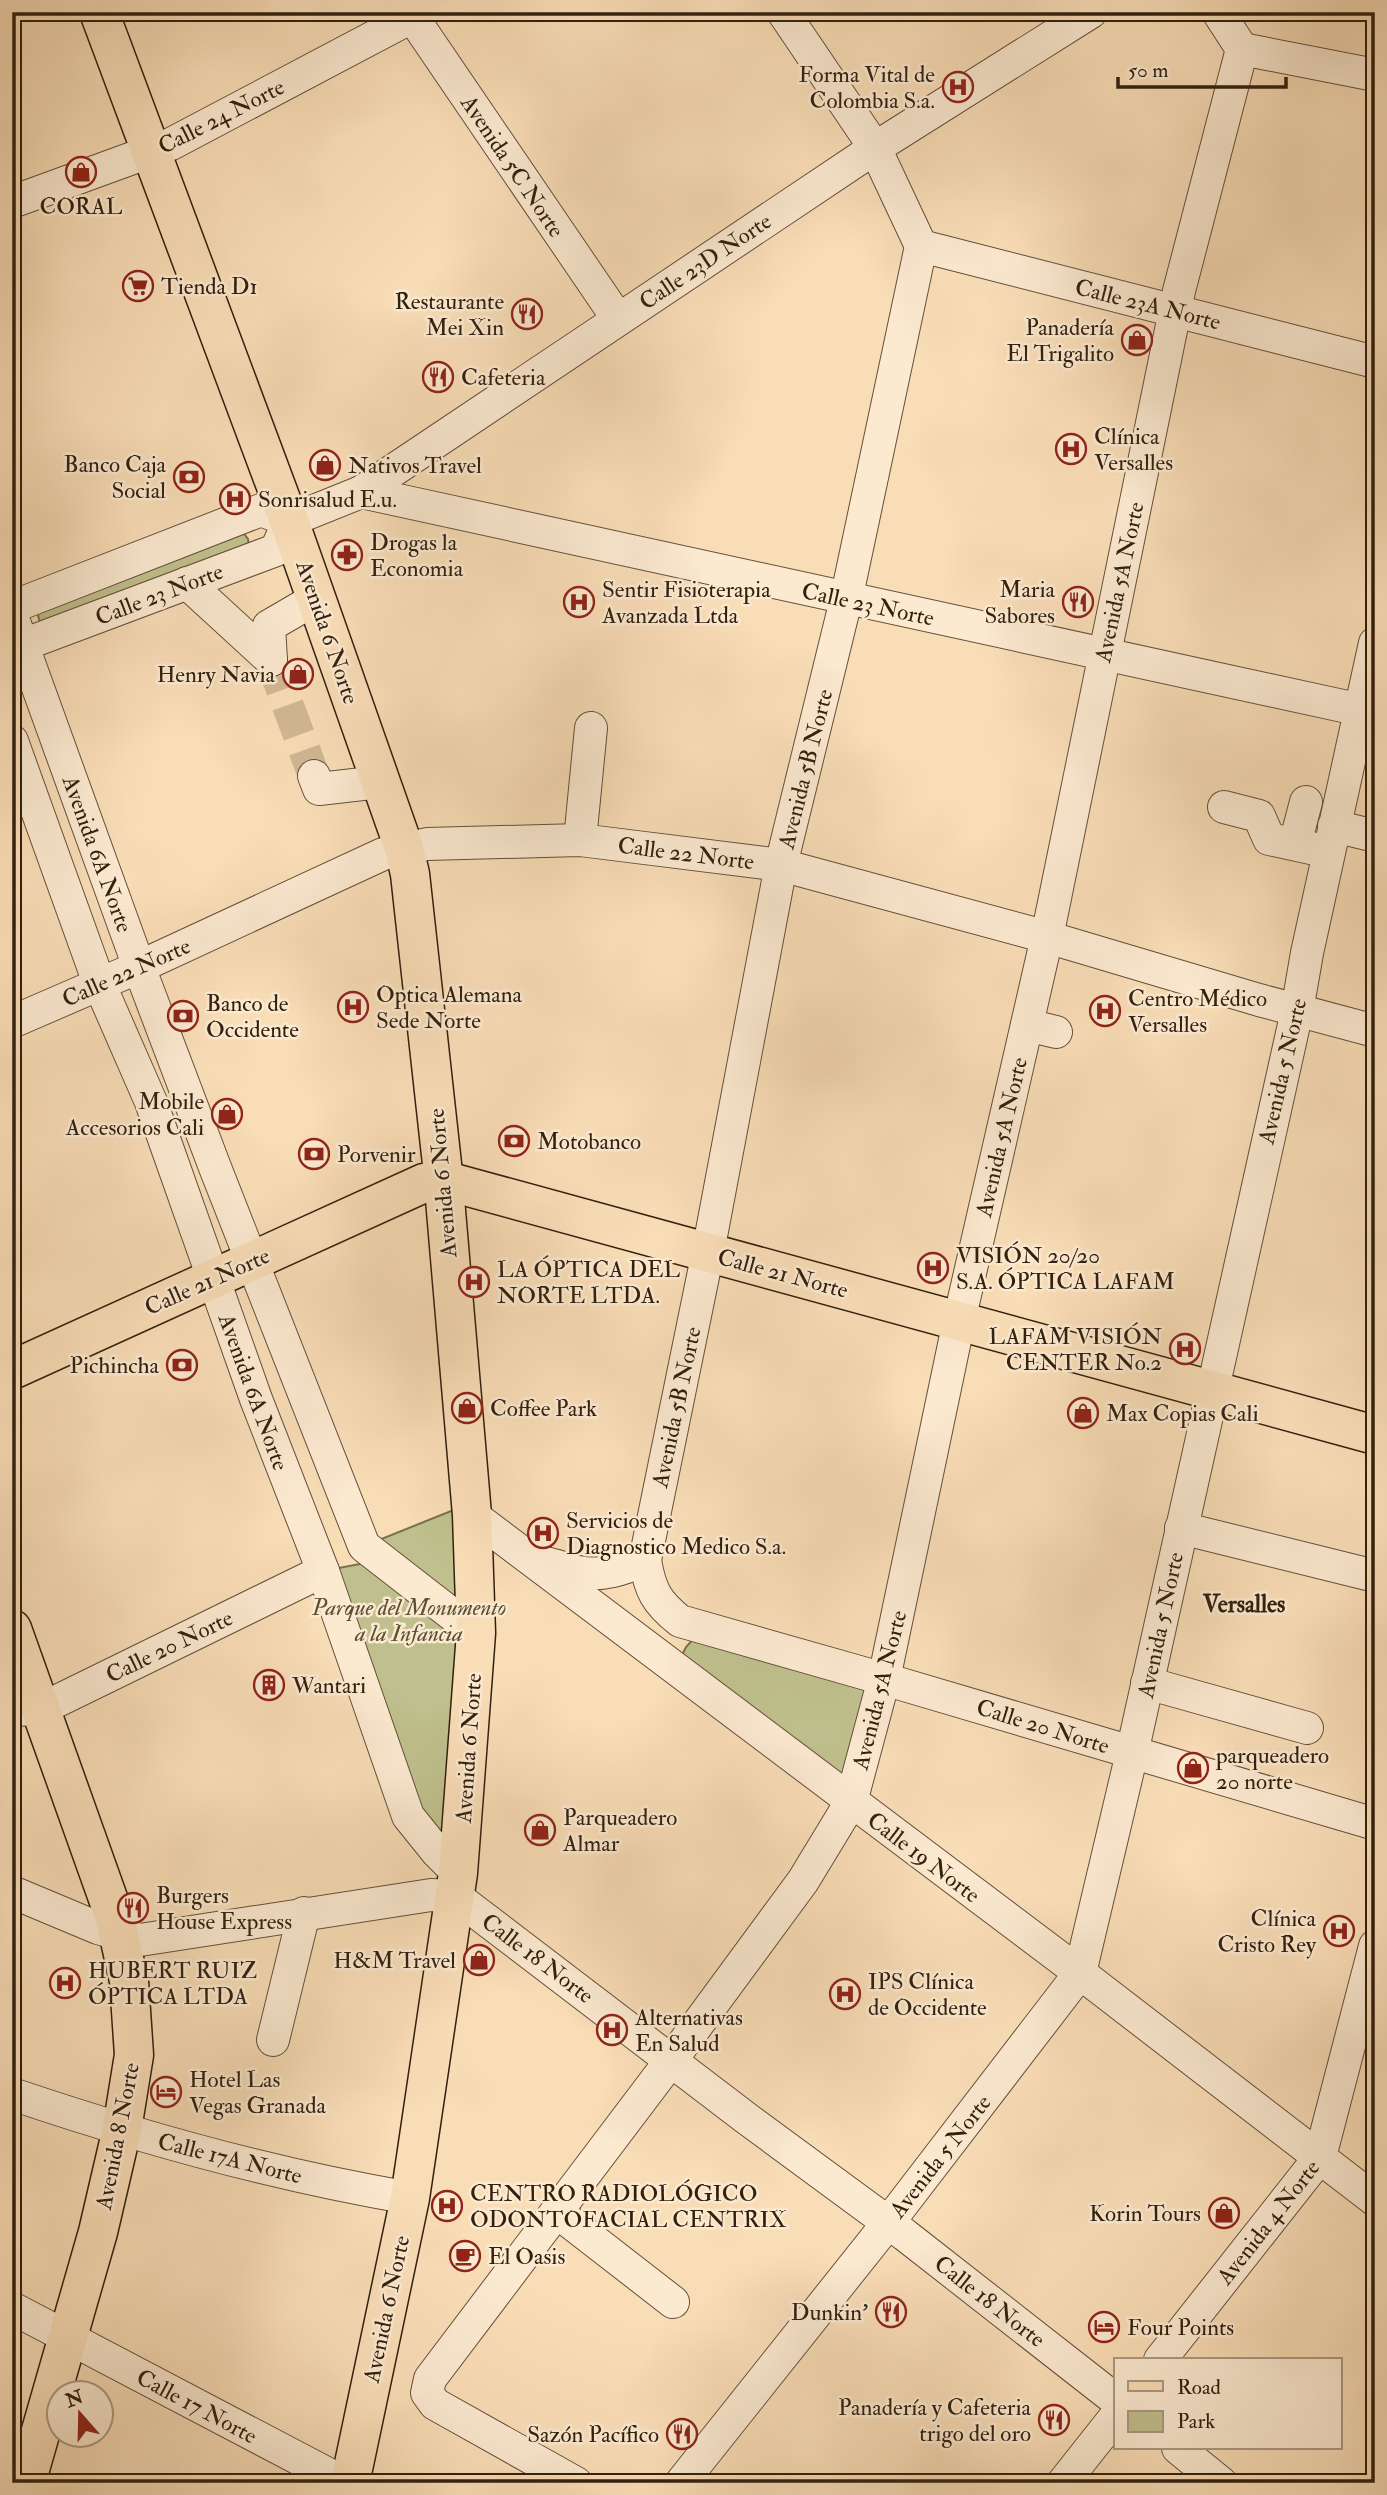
<svg xmlns="http://www.w3.org/2000/svg" width="1387" height="2495" viewBox="0 0 1387 2495" font-family="'IM FELL Double Pica',serif">
  <style>
    .green { fill: #bfc08d; stroke: #78704e; stroke-width: 2 }
    .lines { fill: none; stroke-linecap: round; stroke-linejoin: round }
    .minor-tunnel { stroke: #d1b795; stroke-width: 32; stroke-dasharray: 32 16; stroke-linecap: butt }
    .minor-casing { stroke: #644f38; stroke-width: 34 }
    .major-casing { stroke: #32200e; stroke-width: 41 }
    .minor { stroke: #fbe9d0; stroke-width: 32 }
    .major { stroke: #f9ddb7; stroke-width: 38 }
    .labels { text-anchor: middle; stroke-width: 5; stroke-linejoin: round; paint-order: stroke }
    .poi-label { font-size: 23px; fill: #32200e; stroke: #fbe9d0; text-anchor: start }
    .street-label { font-size: 23px; fill: #32200e; stroke: #fbe9d0 }
    .park-label { font-size: 23px; font-style: italic; fill: #5c5034; stroke: #fbe9d0 }
    .neighbourhood-label { font-size: 24px; font-weight: bold; fill: #32200e; stroke: #fbe9d0 }
  </style>
  <rect width="100%" height="100%" fill="#f9ddb7"/>
  <filter id="stains"><feTurbulence type="fractalNoise" baseFrequency=".00286" numOctaves="4"/><feColorMatrix values="0 0 0 0 .2 0 0 0 0 .09 0 0 0 0 .02 0 0 0 .5 -.17"/></filter>
  <radialGradient id="worn" r=".72"><stop offset=".6" stop-color="#630" stop-opacity="0"/><stop offset="1" stop-color="#630" stop-opacity=".3"/></radialGradient>
  <g class="green">
    <path d="M241,530L248,539L249,547L40,623L37,611Z"/>
    <path d="M471,1503L461,1843L437,1852L323,1571L381,1560L364,1546Z"/>
    <path d="M695,1637L884,1679L851,1802L681,1657L686,1647Z"/>
  </g>
  <g class="lines">
    <path class="minor-tunnel" d="M271,660L314,776"/>
    <g class="minor-casing">
      <g id="minor">
        <path d="M409,12L618,319"/>
        <path d="M783,12L875,148L921,246L846,600L781,865L708,1252L645,1560C650,1590 656,1602 680,1621L884,1679L1375,1824"/>
        <path d="M1242,49L1375,75"/>
        <path d="M12,202L171,144L421,12"/>
        <path d="M921,246L1375,362"/>
        <path d="M361,492L1375,713"/>
        <path d="M187,583L271,660"/>
        <path d="M12,607L261,510L289,521"/>
        <path d="M12,616L139,967L216,1170L364,1546L476,1633"/>
        <path d="M12,649L276,550L289,521L361,492L875,148L1091,12"/>
        <path d="M271,660L269,626L317,598"/>
        <path d="M12,741L99,983L151,1102L256,1399L323,1571L408,1816L437,1852L458,1873"/>
        <path d="M314,776L319,789L380,782"/>
        <path d="M1224,807L1259,816L1269,839L1329,852"/>
        <path d="M1334,826L1375,836"/>
        <path d="M580,840L591,728"/>
        <path d="M1295,844L1306,802"/>
        <path d="M12,1022L139,967L383,854L427,844L580,840L781,865L1047,937L1259,1000L1375,1031"/>
        <path d="M1027,1025L1056,1032"/>
        <path d="M472,1515L1080,1973L1375,2200"/>
        <path d="M1181,1528L1375,1576"/>
        <path d="M545,1563C557,1565 566,1570 578,1572C602,1577 623,1569 645,1560"/>
        <path d="M1147,1683L1307,1728"/>
        <path d="M12,1710L41,1709L323,1571"/>
        <path d="M12,1892L98,1928L140,1940L431,1895L455,1896L746,2118L905,2235L1116,2400"/>
        <path d="M273,2040L304,1913"/>
        <path d="M12,2094C142,2138 274,2175 410,2198"/>
        <path d="M557,2212L673,2302"/>
        <path d="M12,2308L345,2483"/>
        <path d="M1160,2360L1320,2157L1375,1946"/>
        <path d="M1178,2448L1221,2483"/>
        <path d="M576,2483L435,2404L427,2393L430,2379L672,2059L803,1881L851,1802L884,1679L959,1321L1047,937L1179,291L1242,49L1218,12"/>
        <path d="M681,2483L888,2223L1080,1973L1132,1753L1297,1011L1307,953L1375,643"/>
        <path d="M1063,2483L1116,2416"/>
      </g>
    </g>
    <g class="major-casing">
      <g id="major">
        <path d="M99,12L289,521L404,848L410,874L442,1164L472,1515L476,1633L458,1873L410,2198L350,2483"/>
        <path d="M12,1370L424,1183L443,1180L1375,1435"/>
        <path d="M12,1629L115,1918L129,1981L134,2055L122,2129L98,2232L26,2483"/>
      </g>
    </g>
    <use href="#minor" class="minor"/>
    <use href="#major" class="major"/>
  </g>
  <defs>
    <g id="hospital-ring" transform="scale(1.575)"><circle r="9.5" fill="#fbe9d0" stroke="#8f2418" stroke-width="1.5"/><path d="M-5-5h3v3.5h4V-5h3V5h-3V1.5h-4V5h-3Z" fill="#8f2418"/></g>
    <g id="shop-ring" transform="scale(1.575)"><circle r="9.5" fill="#fbe9d0" stroke="#8f2418" stroke-width="1.5"/><path d="M-5-2.5h2.3a2.7 3.5 0 0 1 5.4 0H5L5.5 6h-11ZM-1.5-2.5h3a1.5 2.3 0 0 0-3 0Z" fill="#8f2418"/></g>
    <g id="supermarket-ring" transform="scale(1.575)"><circle r="9.5" fill="#fbe9d0" stroke="#8f2418" stroke-width="1.5"/><path d="M-6-5.5h2.5l.6 2H6L4.5 2H-2.5L-4.4-4H-6ZM-1.5 3.2a1.3 1.3 0 1 0 .1 0ZM3 3.2a1.3 1.3 0 1 0 .1 0Z" fill="#8f2418"/></g>
    <g id="restaurant-ring" transform="scale(1.575)"><circle r="9.5" fill="#fbe9d0" stroke="#8f2418" stroke-width="1.5"/><path d="M-5-6h1v4h1v-4h1v4h1v-4h1v5L-1.5 .5V6h-2V.5L-5-1ZM5-6V6H3V1.5H1.5Q1.5-4 5-6Z" fill="#8f2418"/></g>
    <g id="bank-ring" transform="scale(1.575)"><circle r="9.5" fill="#fbe9d0" stroke="#8f2418" stroke-width="1.5"/><path d="M-6-4H6V4H-6ZM0-2.3a2.3 2.3 0 1 0 0 4.6a2.3 2.3 0 1 0 0-4.6Z" fill="#8f2418"/></g>
    <g id="pharmacy-ring" transform="scale(1.575)"><circle r="9.5" fill="#fbe9d0" stroke="#8f2418" stroke-width="1.5"/><path d="M-2-6h4v4h4v4h-4v4h-4v-4h-4v-4h4Z" fill="#8f2418"/></g>
    <g id="building-ring" transform="scale(1.575)"><circle r="9.5" fill="#fbe9d0" stroke="#8f2418" stroke-width="1.5"/><path d="M-4-6H4V6H1V3H-1V6H-4ZM-2.5-4.3h1.7v1.8h-1.7ZM.8-4.3h1.7v1.8H.8ZM-2.5-1h1.7V.8h-1.7ZM.8-1h1.7V.8H.8Z" fill="#8f2418"/></g>
    <g id="hotel-ring" transform="scale(1.575)"><circle r="9.5" fill="#fbe9d0" stroke="#8f2418" stroke-width="1.5"/><path d="M-6-4.5h1.5V1H6V5H4.5V3h-9V5H-6ZM-4 0a1.8 1.8 0 1 1 3.6 0ZM.5 0V-2.5h3Q6-2.5 6 0Z" fill="#8f2418"/></g>
    <g id="cafe-ring" transform="scale(1.575)"><circle r="9.5" fill="#fbe9d0" stroke="#8f2418" stroke-width="1.5"/><path d="M-5.5-4.5H6V0H3Q3 3.5 0 3.5H-2.5Q-5.5 3.5-5.5 0ZM3-3.2v2h1.7v-2ZM-6 4.5H4V6H-6Z" fill="#8f2418"/></g>
  </defs>
  <g fill-rule="evenodd">
    <use href="#hospital-ring" x="958" y="87"/>
    <use href="#shop-ring" x="81" y="172"/>
    <use href="#supermarket-ring" x="138" y="286"/>
    <use href="#restaurant-ring" x="527" y="314"/>
    <use href="#shop-ring" x="1137" y="340"/>
    <use href="#restaurant-ring" x="438" y="377"/>
    <use href="#hospital-ring" x="1071" y="449"/>
    <use href="#shop-ring" x="325" y="465"/>
    <use href="#bank-ring" x="189" y="477"/>
    <use href="#hospital-ring" x="235" y="499"/>
    <use href="#pharmacy-ring" x="347" y="555"/>
    <use href="#hospital-ring" x="579" y="602"/>
    <use href="#restaurant-ring" x="1078" y="602"/>
    <use href="#shop-ring" x="298" y="674"/>
    <use href="#hospital-ring" x="353" y="1007"/>
    <use href="#hospital-ring" x="1105" y="1011"/>
    <use href="#bank-ring" x="183" y="1016"/>
    <use href="#shop-ring" x="227" y="1114"/>
    <use href="#bank-ring" x="514" y="1141"/>
    <use href="#bank-ring" x="314" y="1154"/>
    <use href="#hospital-ring" x="933" y="1268"/>
    <use href="#hospital-ring" x="474" y="1282"/>
    <use href="#hospital-ring" x="1185" y="1349"/>
    <use href="#bank-ring" x="182" y="1365"/>
    <use href="#shop-ring" x="467" y="1408"/>
    <use href="#shop-ring" x="1083" y="1413"/>
    <use href="#hospital-ring" x="543" y="1533"/>
    <use href="#building-ring" x="269" y="1685"/>
    <use href="#shop-ring" x="1193" y="1768"/>
    <use href="#shop-ring" x="540" y="1830"/>
    <use href="#restaurant-ring" x="133" y="1908"/>
    <use href="#hospital-ring" x="1339" y="1931"/>
    <use href="#shop-ring" x="479" y="1960"/>
    <use href="#hospital-ring" x="65" y="1983"/>
    <use href="#hospital-ring" x="845" y="1994"/>
    <use href="#hospital-ring" x="612" y="2030"/>
    <use href="#hotel-ring" x="166" y="2092"/>
    <use href="#hospital-ring" x="447" y="2206"/>
    <use href="#shop-ring" x="1224" y="2213"/>
    <use href="#cafe-ring" x="465" y="2256"/>
    <use href="#restaurant-ring" x="891" y="2312"/>
    <use href="#hotel-ring" x="1104" y="2327"/>
    <use href="#restaurant-ring" x="1054" y="2420"/>
    <use href="#restaurant-ring" x="682" y="2434"/>
  </g>
  <g class="labels">
    <g class="poi-label">
      <text x="935" y="82" text-anchor="end">Forma Vital de<tspan x="935" dy="26">Colombia S.a.</tspan></text>
      <text x="81" y="214" text-anchor="middle">CORAL</text>
      <text x="161" y="294">Tienda D1</text>
      <text x="504" y="309" text-anchor="end">Restaurante<tspan x="504" dy="26">Mei Xin</tspan></text>
      <text x="1114" y="335" text-anchor="end">Panadería<tspan x="1114" dy="26">El Trigalito</tspan></text>
      <text x="461" y="385">Cafeteria</text>
      <text x="1094" y="444">Clínica<tspan x="1094" dy="26">Versalles</tspan></text>
      <text x="166" y="472" text-anchor="end">Banco Caja<tspan x="166" dy="26">Social</tspan></text>
      <text x="348" y="473">Nativos Travel</text>
      <text x="258" y="507">Sonrisalud E.u.</text>
      <text x="370" y="550">Drogas la<tspan x="370" dy="26">Economia</tspan></text>
      <text x="602" y="597">Sentir Fisioterapia<tspan x="602" dy="26">Avanzada Ltda</tspan></text>
      <text x="1055" y="597" text-anchor="end">Maria<tspan x="1055" dy="26">Sabores</tspan></text>
      <text x="275" y="682" text-anchor="end">Henry Navia</text>
      <text x="376" y="1002">Optica Alemana<tspan x="376" dy="26">Sede Norte</tspan></text>
      <text x="1128" y="1006">Centro Médico<tspan x="1128" dy="26">Versalles</tspan></text>
      <text x="206" y="1011">Banco de<tspan x="206" dy="26">Occidente</tspan></text>
      <text x="204" y="1109" text-anchor="end">Mobile<tspan x="204" dy="26">Accesorios Cali</tspan></text>
      <text x="537" y="1149">Motobanco</text>
      <text x="337" y="1162">Porvenir</text>
      <text x="956" y="1263">VISIÓN 20/20<tspan x="956" dy="26">S.A. ÓPTICA LAFAM</tspan></text>
      <text x="497" y="1277">LA ÓPTICA DEL<tspan x="497" dy="26">NORTE LTDA.</tspan></text>
      <text x="1162" y="1344" text-anchor="end">LAFAM VISIÓN<tspan x="1162" dy="26">CENTER No.2</tspan></text>
      <text x="159" y="1373" text-anchor="end">Pichincha</text>
      <text x="490" y="1416">Coffee Park</text>
      <text x="1106" y="1421">Max Copias Cali</text>
      <text x="566" y="1528">Servicios de<tspan x="566" dy="26">Diagnostico Medico S.a.</tspan></text>
      <text x="292" y="1693">Wantari</text>
      <text x="1216" y="1763">parqueadero<tspan x="1216" dy="26">20 norte</tspan></text>
      <text x="563" y="1825">Parqueadero<tspan x="563" dy="26">Almar</tspan></text>
      <text x="156" y="1903">Burgers<tspan x="156" dy="26">House Express</tspan></text>
      <text x="1316" y="1926" text-anchor="end">Clínica<tspan x="1316" dy="26">Cristo Rey</tspan></text>
      <text x="456" y="1968" text-anchor="end">H&amp;M Travel</text>
      <text x="88" y="1978">HUBERT RUIZ<tspan x="88" dy="26">ÓPTICA LTDA</tspan></text>
      <text x="868" y="1989">IPS Clínica<tspan x="868" dy="26">de Occidente</tspan></text>
      <text x="635" y="2025">Alternativas<tspan x="635" dy="26">En Salud</tspan></text>
      <text x="189" y="2087">Hotel Las<tspan x="189" dy="26">Vegas Granada</tspan></text>
      <text x="470" y="2201">CENTRO RADIOLÓGICO<tspan x="470" dy="26">ODONTOFACIAL CENTRIX</tspan></text>
      <text x="1201" y="2221" text-anchor="end">Korin Tours</text>
      <text x="488" y="2264">El Oasis</text>
      <text x="868" y="2320" text-anchor="end">Dunkin'</text>
      <text x="1127" y="2335">Four Points</text>
      <text x="1031" y="2415" text-anchor="end">Panadería y Cafeteria<tspan x="1031" dy="26">trigo del oro</tspan></text>
      <text x="659" y="2442" text-anchor="end">Sazón Pacífico</text>
    </g>
    <g class="street-label">
      <text transform="translate(221 116) rotate(-27)" y="8">Calle 24 Norte</text>
      <text transform="translate(513 166) rotate(56)" y="8">Avenida 5C Norte</text>
      <text transform="translate(705 261) rotate(-34)" y="8">Calle 23D Norte</text>
      <text transform="translate(1148 304) rotate(14)" y="8">Calle 23A Norte</text>
      <text transform="translate(1119 582) rotate(-78)" y="8">Avenida 5A Norte</text>
      <text transform="translate(159 594) rotate(-21)" y="8">Calle 23 Norte</text>
      <text transform="translate(868 604) rotate(12)" y="8">Calle 23 Norte</text>
      <text transform="translate(328 632) rotate(71)" y="8">Avenida 6 Norte</text>
      <text transform="translate(805 769) rotate(-76)" y="8">Avenida 5B Norte</text>
      <text transform="translate(686 853) rotate(7)" y="8">Calle 22 Norte</text>
      <text transform="translate(98 854) rotate(70)" y="8">Avenida 6A Norte</text>
      <text transform="translate(126 972) rotate(-24)" y="8">Calle 22 Norte</text>
      <text transform="translate(1282 1071) rotate(-77)" y="8">Avenida 5 Norte</text>
      <text transform="translate(1001 1137) rotate(-77)" y="8">Avenida 5A Norte</text>
      <text transform="translate(442 1183) rotate(-95)" y="8">Avenida 6 Norte</text>
      <text transform="translate(783 1273) rotate(15)" y="8">Calle 21 Norte</text>
      <text transform="translate(207 1281) rotate(-24)" y="8">Calle 21 Norte</text>
      <text transform="translate(254 1392) rotate(70)" y="8">Avenida 6A Norte</text>
      <text transform="translate(676 1407) rotate(-78)" y="8">Avenida 5B Norte</text>
      <text transform="translate(1160 1625) rotate(-78)" y="8">Avenida 5 Norte</text>
      <text transform="translate(169 1646) rotate(-26)" y="8">Calle 20 Norte</text>
      <text transform="translate(879 1690) rotate(-76)" y="8">Avenida 5A Norte</text>
      <text transform="translate(1043 1726) rotate(17)" y="8">Calle 20 Norte</text>
      <text transform="translate(468 1748) rotate(-86)" y="8">Avenida 6 Norte</text>
      <text transform="translate(924 1857) rotate(37)" y="8">Calle 19 Norte</text>
      <text transform="translate(538 1958) rotate(37)" y="8">Calle 18 Norte</text>
      <text transform="translate(117 2136) rotate(-79)" y="8">Avenida 8 Norte</text>
      <text transform="translate(940 2156) rotate(-52)" y="8">Avenida 5 Norte</text>
      <text transform="translate(230 2158) rotate(14)" y="8">Calle 17A Norte</text>
      <text transform="translate(1268 2222) rotate(-52)" y="8">Avenida 4 Norte</text>
      <text transform="translate(990 2301) rotate(38)" y="8">Calle 18 Norte</text>
      <text transform="translate(386 2309) rotate(-78)" y="8">Avenida 6 Norte</text>
      <text transform="translate(197 2406) rotate(28)" y="8">Calle 17 Norte</text>
    </g>
    <g class="park-label">
      <text x="409" y="1615">Parque del Monumento<tspan x="409" dy="26">a la Infancia</tspan></text>
    </g>
    <g class="neighbourhood-label">
      <text x="1244" y="1612">Versalles</text>
    </g>
  </g>
  <rect width="1387" height="2495" fill="none" stroke="#f9ddb7" stroke-width="42"/>
  <rect x="14" y="14" width="1359" height="2467" fill="none" stroke="#32200e" stroke-width="3.5"/>
  <rect x="21" y="21" width="1345" height="2453" fill="none" stroke="#32200e" stroke-width="2"/>
  <rect x="1114" y="2358" width="228" height="91" fill="#fbe9d0" stroke="#ab9982" stroke-width="2"/>
  <rect x="1128" y="2381" width="35" height="10" fill="#f9ddb7" stroke="#ab9982" stroke-width="2"/>
  <text x="1177" y="2394" font-size="21" fill="#32200e">Road</text>
  <rect x="1128" y="2411" width="35" height="21" fill="#bfc08d" stroke="#ab9982" stroke-width="2"/>
  <text x="1177" y="2428" font-size="21" fill="#32200e">Park</text>
  <g transform="translate(80 2414) rotate(340)"><circle r="33" fill="#fbe9d0" stroke="#ab9982" stroke-width="2"/>
  <path d="M0-5L12 26L0 18L-12 26Z" fill="#8f2418"/>
  <text y="-10" font-size="19" font-weight="bold" text-anchor="middle" fill="#32200e">N</text>
  </g>
  <path d="M1118 77v10h168v-10" fill="none" stroke="#32200e" stroke-width="3.5"/>
  <text x="1128" y="77" font-size="21" fill="#32200e" stroke="#fbe9d0" stroke-width="5" paint-order="stroke">50 m</text>
  <rect width="100%" height="100%" filter="url(#stains)"/>
  <rect width="100%" height="100%" fill="url(#worn)"/>
</svg>
